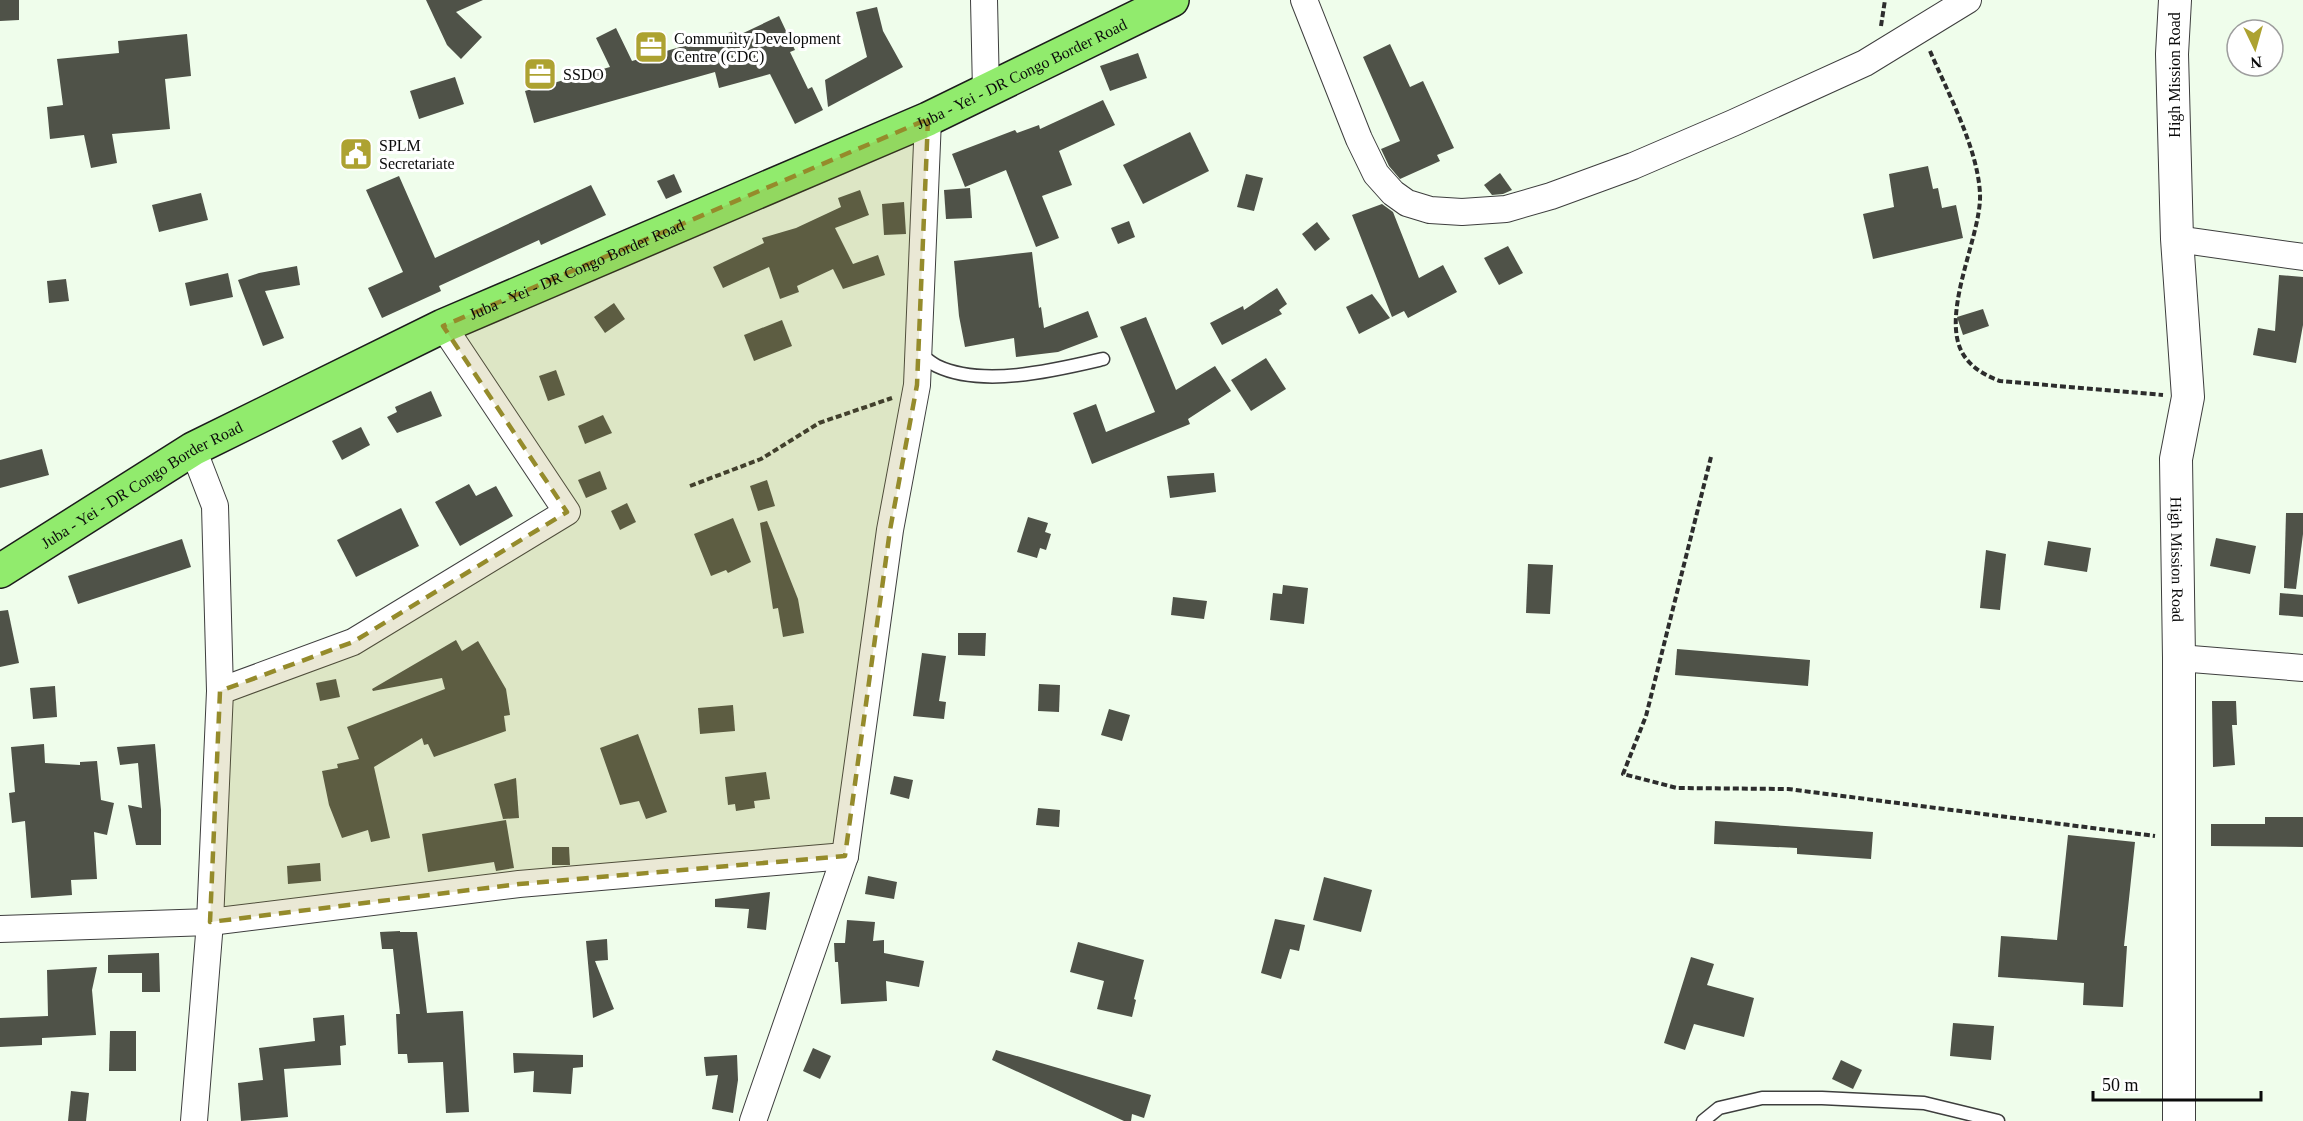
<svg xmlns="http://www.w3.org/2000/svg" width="2303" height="1121" viewBox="0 0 2303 1121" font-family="Georgia,serif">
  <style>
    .building { fill: #4f5248 }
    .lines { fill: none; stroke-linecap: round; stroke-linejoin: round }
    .service-casing { stroke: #3e3e3e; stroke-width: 15 }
    .minor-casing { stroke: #3e3e3e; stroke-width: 28 }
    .tertiary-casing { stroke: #3e3e3e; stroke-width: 34 }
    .primary-casing { stroke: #1c1c1c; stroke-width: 36 }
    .path { stroke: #2d2d2d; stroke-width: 4; stroke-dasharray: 6 3; stroke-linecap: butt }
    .service { stroke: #fff; stroke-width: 12 }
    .minor { stroke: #fff; stroke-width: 26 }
    .tertiary { stroke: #fff; stroke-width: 32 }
    .primary { stroke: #91eb6d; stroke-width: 33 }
    .marked { fill: #958b2b; fill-opacity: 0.2; stroke: #958b2b; stroke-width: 4.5; stroke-dasharray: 12 8; stroke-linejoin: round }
    .labels { text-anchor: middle; stroke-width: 6; stroke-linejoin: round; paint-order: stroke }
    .poi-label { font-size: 16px; fill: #0b0b0b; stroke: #fff; text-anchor: start }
    .street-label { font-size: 16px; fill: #0b0b0b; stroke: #fff }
  </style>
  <rect width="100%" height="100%" fill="#effdeb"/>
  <g class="building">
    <path d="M0,0H19V20L0,21Z"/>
    <path d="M426,0H483L456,12L482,37L461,59L447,45Z"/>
    <path d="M877,7L883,31L903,67L828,107L825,80L867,57L856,12Z"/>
    <path d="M779,16L795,50L790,52L808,89L812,87L823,110L795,124L770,74L719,88L715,72L534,123L525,91L610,67L596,38L616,28L632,61L735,31L737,36Z"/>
    <path d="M187,34L191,76L165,79L170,129L112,134L117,163L91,168L84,135L50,139L47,107L63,105L57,59L119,53L118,41Z"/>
    <path d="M1390,44L1410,87L1423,81L1454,148L1437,155L1440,161L1400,179L1389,166L1381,149L1400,141L1363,57Z"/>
    <path d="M1138,53L1147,78L1110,91L1100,66Z"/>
    <path d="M455,77L464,104L419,119L410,91Z"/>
    <path d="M1103,100L1115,125L1059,151L1072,185L1042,196L1059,238L1036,247L1006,170L965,187L952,154L1015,130L1017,133L1039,125L1040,129Z"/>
    <path d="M1190,132L1209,171L1143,204L1123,165Z"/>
    <path d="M1928,166L1933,189L1938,188L1942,208L1956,205L1963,238L1873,259L1863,214L1894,207L1889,174Z"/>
    <path d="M1500,173L1512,190L1503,194L1492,195L1484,185Z"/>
    <path d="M674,174L682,192L666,199L657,181Z"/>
    <path d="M1246,174L1263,178L1254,211L1237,207Z"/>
    <path d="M399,176L435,258L591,185L606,215L541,245L539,240L439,286L441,291L382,318L368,288L403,272L366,190Z"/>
    <path d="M970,188L972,218L946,219L944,190Z"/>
    <path d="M860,190L869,215L835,228L853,264L878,255L885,275L843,289L833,269L797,286L799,292L780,299L769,267L723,288L713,267L764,243L762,238L796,228L841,207L838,198Z"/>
    <path d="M201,193L208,220L159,232L152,205Z"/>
    <path d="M904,202L906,234L884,235L882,204Z"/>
    <path d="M1382,204L1393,212L1419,278L1443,265L1457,292L1408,318L1404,311L1392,317L1352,215Z"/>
    <path d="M1129,221L1135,237L1118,244L1111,228Z"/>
    <path d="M1317,222L1330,239L1315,251L1302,234Z"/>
    <path d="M1508,246L1523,273L1499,285L1484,258Z"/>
    <path d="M1032,252L1039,308L1041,307L1044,328L1088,311L1098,337L1058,352L1016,357L1014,338L965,347L959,316L954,261Z"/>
    <path d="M297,266L300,285L265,291L284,338L263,346L238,280L259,273Z"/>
    <path d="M228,273L233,297L190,306L185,283Z"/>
    <path d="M2279,275L2303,277V325L2296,363L2253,355L2258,328L2275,331Z"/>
    <path d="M66,279L69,301L49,303L47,281Z"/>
    <path d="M1277,288L1287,304L1279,310L1282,314L1222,345L1210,323L1243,306L1244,310Z"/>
    <path d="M1372,294L1390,318L1359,334L1346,307Z"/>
    <path d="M614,303L625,319L605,333L594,317Z"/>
    <path d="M1983,309L1989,326L1963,335L1957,317Z"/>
    <path d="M1146,317L1176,390L1215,366L1231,391L1188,419L1190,424L1092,464L1073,413L1096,404L1106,432L1155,412L1120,327Z"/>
    <path d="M782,320L792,346L754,361L744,335Z"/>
    <path d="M1266,358L1286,389L1251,411L1231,380Z"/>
    <path d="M556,370L565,395L548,401L539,376Z"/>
    <path d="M431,391L442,416L397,433L387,417L397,412L395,407Z"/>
    <path d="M603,415L612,433L585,444L578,426Z"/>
    <path d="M361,427L370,445L342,460L332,441Z"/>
    <path d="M42,449L49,475L0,488V460Z"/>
    <path d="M600,471L607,489L586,498L578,480Z"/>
    <path d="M1214,473L1216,492L1170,498L1167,476Z"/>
    <path d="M767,480L775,506L758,511L750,486Z"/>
    <path d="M469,484L476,496L496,486L513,516L460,546L435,502Z"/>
    <path d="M627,503L636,522L620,530L611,511Z"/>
    <path d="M401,508L419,546L356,577L337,540Z"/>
    <path d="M2286,513H2303V534L2296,589L2284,588Z"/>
    <path d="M1028,517L1048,523L1045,532L1051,534L1046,550L1040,548L1037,558L1017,552Z"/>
    <path d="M733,518L751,562L728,573L726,570L711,576L694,534Z"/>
    <path d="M767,521L798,599L804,633L783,637L778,608L773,609L760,523Z"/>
    <path d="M2216,538L2256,546L2250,574L2210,566Z"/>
    <path d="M182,539L191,567L78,604L68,576Z"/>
    <path d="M2048,541L2091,548L2087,572L2044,565Z"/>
    <path d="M1986,550L2006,554L2000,610L1980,608Z"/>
    <path d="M1528,564L1553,565L1550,614L1526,613Z"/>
    <path d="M1283,585L1308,588L1304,624L1270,620L1273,593L1282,594Z"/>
    <path d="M2280,593L2303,595V617L2279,615Z"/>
    <path d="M1173,597L1207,601L1204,619L1171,615Z"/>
    <path d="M8,610L19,663L0,667V611Z"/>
    <path d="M958,633H986L985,656L958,655Z"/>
    <path d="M456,640L462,651L478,641L506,689L510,715L504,716L506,731L434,757L428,744L424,745L422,738L374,767L390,838L371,842L368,830L342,838L329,805L322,771L338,768L337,764L359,759L347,727L445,689L442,678L373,691L372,689Z"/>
    <path d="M1677,649L1810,660L1808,686L1675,675Z"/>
    <path d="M922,653L946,656L939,701L946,702L944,719L913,716Z"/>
    <path d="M336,679L340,697L320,701L316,683Z"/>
    <path d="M1039,684L1060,685L1059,712L1038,711Z"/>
    <path d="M55,686L57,717L33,719L30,688Z"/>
    <path d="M2212,701H2236L2237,725H2232L2235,765L2213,767Z"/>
    <path d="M733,705L735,731L700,734L698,708Z"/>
    <path d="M1109,709L1130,715L1122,741L1101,735Z"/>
    <path d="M638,734L667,812L646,819L639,801L620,805L600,748Z"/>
    <path d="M44,744L45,763L80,765V762L97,761L101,800L114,803L107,835L94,832L97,879L71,880L72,895L31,898L25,821L12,823L9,793L15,792L11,747Z"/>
    <path d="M155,744L161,810V845H136L128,805L142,808L138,763L120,765L117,747Z"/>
    <path d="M766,772L770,799L754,801L755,808L736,811L735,804L728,805L725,777Z"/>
    <path d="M894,776L913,780L909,799L890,794Z"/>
    <path d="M516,778L519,818L503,819L494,784Z"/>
    <path d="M1038,808L1060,810L1059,827L1036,825Z"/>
    <path d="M2265,817H2303V847L2211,846V824H2265Z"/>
    <path d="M506,820L514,868L496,871L494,862L428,872L422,834Z"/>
    <path d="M1715,821L1873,832L1871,859L1797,854V848L1714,844Z"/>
    <path d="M2068,835L2135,842L2124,946H2127L2123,1007L2083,1005L2084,983L1998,977L2001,936L2057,940Z"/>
    <path d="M552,847H569L570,865H552Z"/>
    <path d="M320,863L321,881L288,884L287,866Z"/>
    <path d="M868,876L897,882L894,899L865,894Z"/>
    <path d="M1324,877L1372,890L1361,932L1313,920Z"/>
    <path d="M770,892L766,930L747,928L749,909L715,907V899Z"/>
    <path d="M1275,919L1305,925L1299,951L1290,949L1281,979L1261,973Z"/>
    <path d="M847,920L875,922L873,941L884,940V953L924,961L919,987L886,981L887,1001L841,1004L838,962H835L834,943H845Z"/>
    <path d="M400,931V932H417L427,1013L463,1011L469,1112L446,1113L443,1062L408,1063L407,1054H398L396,1014H400L393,949H382L380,932Z"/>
    <path d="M607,939L608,960L595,961L614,1009L593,1018L586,941Z"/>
    <path d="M1078,942L1144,960L1134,999L1136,1000L1132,1017L1097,1009L1104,981L1070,972Z"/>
    <path d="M159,953L160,992H142V973H108V955Z"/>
    <path d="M1691,957L1714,964L1707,985L1754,998L1744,1037L1694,1024L1685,1050L1664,1043Z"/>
    <path d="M97,967L92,990L96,1035L42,1038V1045L0,1047V1018L48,1016L47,970Z"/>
    <path d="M344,1015L346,1045L340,1046L341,1065L284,1069L288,1117L241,1121L238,1083L263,1080L259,1048L315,1041L313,1018Z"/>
    <path d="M1953,1023L1994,1026L1991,1060L1950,1056Z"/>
    <path d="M110,1031H136V1071H109Z"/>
    <path d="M813,1048L831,1056L820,1079L803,1071Z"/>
    <path d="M996,1050L1151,1095L1144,1118L1132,1114L1131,1121H1124L992,1060Z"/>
    <path d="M513,1053L583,1055V1067L573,1068L571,1094L533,1092L534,1071L514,1073Z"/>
    <path d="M737,1055L738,1080L733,1113L712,1109L718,1075L706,1076L704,1057Z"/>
    <path d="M1841,1060L1862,1070L1853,1089L1832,1079Z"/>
    <path d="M71,1091L89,1093L86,1121H68Z"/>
  </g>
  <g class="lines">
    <g class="service-casing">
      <g id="service">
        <path d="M919,353C924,357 931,363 937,366C983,388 1056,370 1103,359"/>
        <path d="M1703,1121L1719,1108L1762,1098H1822L1924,1103L1998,1121"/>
      </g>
    </g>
    <g class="minor-casing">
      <g id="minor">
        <path d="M984,0L986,91"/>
        <path d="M1304,0L1359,139L1376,174L1393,193L1407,203L1430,210L1462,212L1506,209L1551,196L1633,166L1733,123L1865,63L1968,0"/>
        <path d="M2177,239L2303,257"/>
        <path d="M193,449L215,506L220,691L210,922L194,1121"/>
        <path d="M2179,658L2303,668"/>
        <path d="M220,691L353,642L567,512L443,326"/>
        <path d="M0,929L210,922L519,884L845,856"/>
        <path d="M753,1121L845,856L890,530L917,385L928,119"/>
      </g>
    </g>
    <g class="tertiary-casing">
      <g id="tertiary">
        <path id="s1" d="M2175,0L2172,54L2177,239L2188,397L2176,459L2179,658V1121"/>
      </g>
    </g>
    <g class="primary-casing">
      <g id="primary">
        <path id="s2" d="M0,571L193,449L443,326L928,119L1172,0"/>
      </g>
    </g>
    <g class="path">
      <path d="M1881,26L1885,0"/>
      <path d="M1930,51C1948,93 1978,149 1980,194C1982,238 1933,325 1969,362C1977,371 1989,377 2000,381L2163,395"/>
      <path d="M1711,457L1646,716L1623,774L1677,788L1788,789L2155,836"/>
      <path d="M690,486L761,459L819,423L892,398"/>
    </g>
    <use href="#service" class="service"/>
    <use href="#minor" class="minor"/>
    <use href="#tertiary" class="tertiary"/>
    <use href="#primary" class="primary"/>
  </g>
  <path class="marked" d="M928,119L917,385L890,530L845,856L519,884L210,922L220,691L353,642L567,512L443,326Z"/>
  <defs>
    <g id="office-square" transform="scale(1.725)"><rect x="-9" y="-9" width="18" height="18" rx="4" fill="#ada231" stroke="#fff"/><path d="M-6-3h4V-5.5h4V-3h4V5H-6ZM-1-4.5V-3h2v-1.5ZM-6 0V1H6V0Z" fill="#fff"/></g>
    <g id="civic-square" transform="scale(1.725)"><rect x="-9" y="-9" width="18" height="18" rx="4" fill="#ada231" stroke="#fff"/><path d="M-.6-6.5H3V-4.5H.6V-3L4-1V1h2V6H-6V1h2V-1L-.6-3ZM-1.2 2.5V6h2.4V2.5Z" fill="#fff"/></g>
  </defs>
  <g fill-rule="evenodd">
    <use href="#office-square" x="651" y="47"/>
    <use href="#office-square" x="540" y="74"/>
    <use href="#civic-square" x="356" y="154"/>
  </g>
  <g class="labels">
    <g class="poi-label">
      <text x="674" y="44">Community Development<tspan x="674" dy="18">Centre (CDC)</tspan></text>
      <text x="563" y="80">SSDO</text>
      <text x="379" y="151">SPLM<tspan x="379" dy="18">Secretariate</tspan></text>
    </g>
    <g class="street-label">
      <text dy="6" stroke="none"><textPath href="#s2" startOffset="1138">Juba - Yei - DR Congo Border Road</textPath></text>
      <text transform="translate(2174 75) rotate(-90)" y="6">High Mission Road</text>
      <text dy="6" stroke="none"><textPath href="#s2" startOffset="652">Juba - Yei - DR Congo Border Road</textPath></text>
      <text dy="6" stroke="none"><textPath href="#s2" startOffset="166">Juba - Yei - DR Congo Border Road</textPath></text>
      <text dy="6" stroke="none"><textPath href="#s1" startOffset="561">High Mission Road</textPath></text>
    </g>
  </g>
  <g transform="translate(2255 48) rotate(175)"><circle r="28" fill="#ffffff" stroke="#9d9d9d" stroke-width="1.5"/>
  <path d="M0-4.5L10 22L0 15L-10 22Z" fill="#ada231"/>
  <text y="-9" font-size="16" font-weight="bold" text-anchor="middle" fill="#0b0b0b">N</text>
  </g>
  <path d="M2093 1091v9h168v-9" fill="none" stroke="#0b0b0b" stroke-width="3"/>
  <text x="2102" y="1091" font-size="18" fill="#0b0b0b" stroke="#ffffff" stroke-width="4.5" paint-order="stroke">50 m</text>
</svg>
